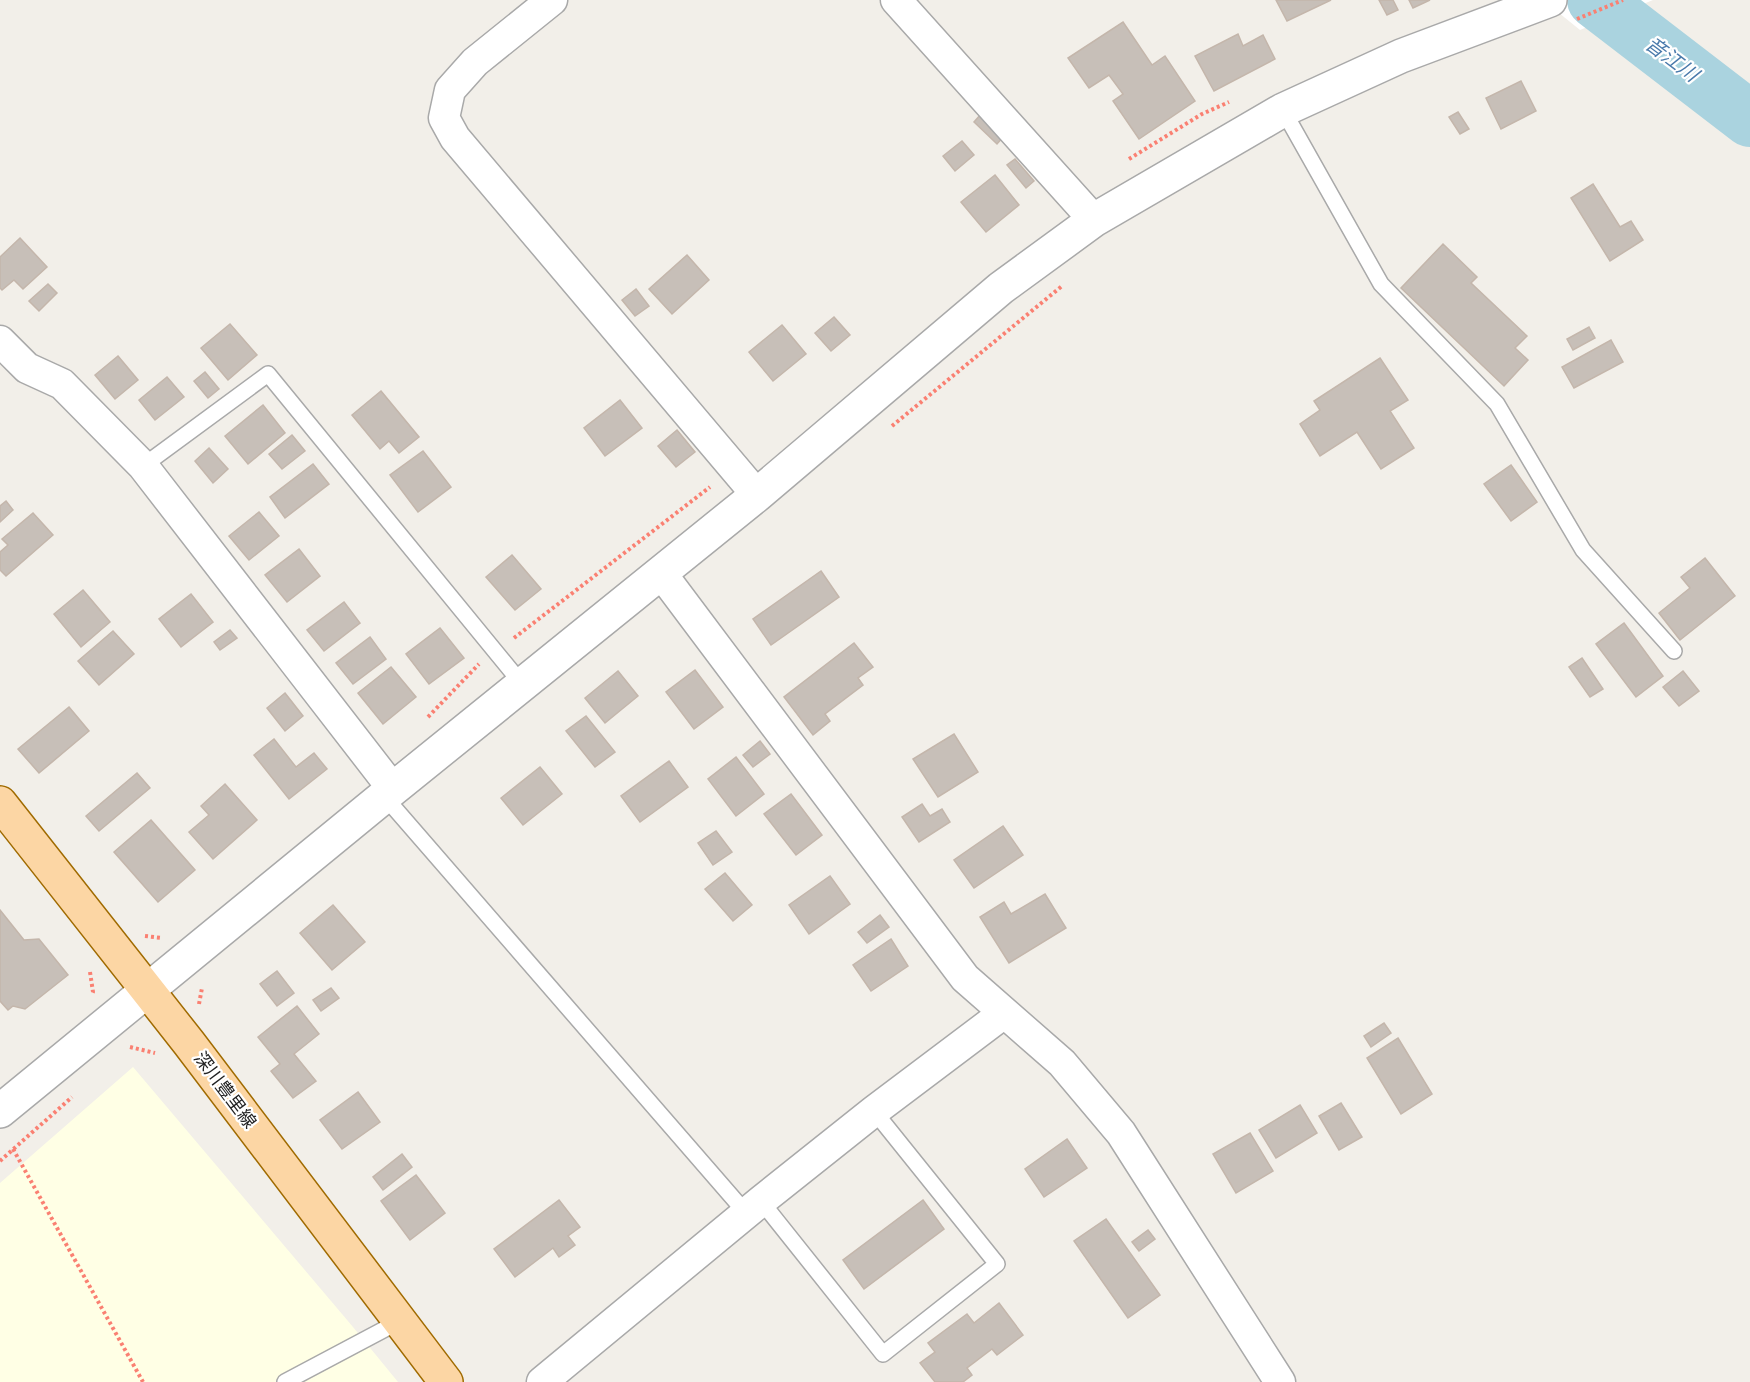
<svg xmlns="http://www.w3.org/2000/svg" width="1750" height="1382" viewBox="0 0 1750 1382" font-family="'Work Sans','Noto Sans JP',sans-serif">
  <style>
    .education { fill: #ffffe5 }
    .pier { fill: #fff }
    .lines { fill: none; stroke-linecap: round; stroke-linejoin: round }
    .river { stroke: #aad3df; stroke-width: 56 }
    .building { fill: #c7bfb8; stroke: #c4b6ab; stroke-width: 1.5 }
    .service-casing { stroke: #a9a9a9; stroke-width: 18 }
    .minor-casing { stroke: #a9a9a9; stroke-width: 33 }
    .tertiary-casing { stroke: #a9a9a9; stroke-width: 36 }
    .primary-casing { stroke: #a06b00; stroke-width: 36 }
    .path { stroke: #fa8072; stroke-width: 4; stroke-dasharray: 3 3; stroke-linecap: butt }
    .service { stroke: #fff; stroke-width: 15 }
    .minor { stroke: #fff; stroke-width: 30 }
    .tertiary { stroke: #fff; stroke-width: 33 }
    .primary { stroke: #fcd6a4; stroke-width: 33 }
    .labels { text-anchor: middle; stroke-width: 4.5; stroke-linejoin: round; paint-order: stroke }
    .street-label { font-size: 18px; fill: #222; stroke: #fff }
    .water-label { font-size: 20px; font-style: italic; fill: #4a7aab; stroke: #fff }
  </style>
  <rect width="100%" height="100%" fill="#f2efe9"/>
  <path class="education" d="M133,1067L353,1327L398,1382H0V1183Z"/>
  <path class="pier" d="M1543,0H1653L1580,30Z"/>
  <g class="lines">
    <path class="river" d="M1595,0L1750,119"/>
  </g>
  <g class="building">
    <path d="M1276,0H1331L1287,21Z"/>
    <path d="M1379,0H1393L1398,10L1387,15Z"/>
    <path d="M1409,0H1430L1413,8Z"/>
    <path d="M1123,22L1152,65L1165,56L1195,101L1139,139L1113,101L1123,94L1109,75L1089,88L1068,58Z"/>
    <path d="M1238,34L1243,46L1263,35L1275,59L1214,91L1195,56Z"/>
    <path d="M1521,81L1536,111L1501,129L1486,98Z"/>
    <path d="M1458,112L1469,129L1460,134L1449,117Z"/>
    <path d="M981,114L1004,136L997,144L974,122Z"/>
    <path d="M962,141L974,155L955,171L943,156Z"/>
    <path d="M1015,159L1034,181L1026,188L1007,165Z"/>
    <path d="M995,175L1019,205L986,232L961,202Z"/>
    <path d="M1593,184L1620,227L1631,221L1643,240L1610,261L1571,198Z"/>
    <path d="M20,238L47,267L23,289L14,280L2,290L0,288V257Z"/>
    <path d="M1443,244L1477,277L1471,283L1527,336L1515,348L1528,360L1504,386L1401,288Z"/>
    <path d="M687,255L709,280L672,314L649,289Z"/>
    <path d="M48,284L57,293L39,311L29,301Z"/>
    <path d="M636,289L649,306L635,316L622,300Z"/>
    <path d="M834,317L850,335L831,351L815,333Z"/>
    <path d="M230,324L257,355L228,380L201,348Z"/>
    <path d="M782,325L806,354L773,381L749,352Z"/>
    <path d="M1589,327L1595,338L1573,350L1567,339Z"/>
    <path d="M1611,340L1623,362L1574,388L1562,367Z"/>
    <path d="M118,356L138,380L115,399L95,375Z"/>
    <path d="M1380,358L1408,400L1390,411L1414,448L1381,469L1357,432L1320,456L1300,424L1320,410L1314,401Z"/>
    <path d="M205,372L219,389L208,398L194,381Z"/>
    <path d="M167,377L184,397L155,420L139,400Z"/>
    <path d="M381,391L419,437L399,453L389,441L380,449L352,415Z"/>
    <path d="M620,400L642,428L605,456L584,428Z"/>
    <path d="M263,405L285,433L248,464L225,436Z"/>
    <path d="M677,430L695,452L676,467L658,446Z"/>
    <path d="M292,435L305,451L282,469L269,454Z"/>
    <path d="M209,448L228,469L213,483L195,461Z"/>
    <path d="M423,451L451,487L418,512L390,475Z"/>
    <path d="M313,464L329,484L285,518L270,497Z"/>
    <path d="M1511,465L1537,502L1511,521L1484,484Z"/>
    <path d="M6,501L13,510L0,522V506Z"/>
    <path d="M259,512L279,536L249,560L229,536Z"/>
    <path d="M33,513L53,535L6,576L0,570V552L8,545L2,539Z"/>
    <path d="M299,549L320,576L287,602L265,575Z"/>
    <path d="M512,555L541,589L515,610L486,577Z"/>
    <path d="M1705,558L1735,596L1680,640L1659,613L1690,588L1681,577Z"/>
    <path d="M821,571L839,597L771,645L753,619Z"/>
    <path d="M83,590L110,622L81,647L54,614Z"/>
    <path d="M191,594L213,622L181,647L159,619Z"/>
    <path d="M344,602L360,623L324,651L307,630Z"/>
    <path d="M1624,623L1663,676L1636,697L1596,644Z"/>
    <path d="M440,628L464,658L429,684L406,654Z"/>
    <path d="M230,630L237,638L220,650L214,642Z"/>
    <path d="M113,631L134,654L99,685L78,661Z"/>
    <path d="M370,637L386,659L353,684L336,663Z"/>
    <path d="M854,643L873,667L858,678L863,685L825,714L830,721L813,735L784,697Z"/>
    <path d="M1582,658L1603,689L1590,697L1569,667Z"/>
    <path d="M391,667L416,697L383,724L358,693Z"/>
    <path d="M695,670L723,707L694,729L666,692Z"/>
    <path d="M618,671L638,696L605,723L585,698Z"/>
    <path d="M1683,671L1699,691L1679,706L1663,687Z"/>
    <path d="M285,693L303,716L285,731L267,708Z"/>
    <path d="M69,707L89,731L39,773L18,749Z"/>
    <path d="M586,716L615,752L595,767L566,731Z"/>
    <path d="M954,734L978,772L938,797L913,759Z"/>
    <path d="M274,739L296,767L314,753L327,769L289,799L254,755Z"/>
    <path d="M760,741L770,754L753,767L743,755Z"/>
    <path d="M736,757L764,794L736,816L708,779Z"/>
    <path d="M669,761L688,787L640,822L621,796Z"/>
    <path d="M540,767L562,794L523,825L501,798Z"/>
    <path d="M137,773L150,788L99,831L86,816Z"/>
    <path d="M225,784L257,820L213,859L189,832L209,815L201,806Z"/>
    <path d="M791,794L822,835L796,855L764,814Z"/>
    <path d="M922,804L930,816L942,809L950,822L919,842L902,817Z"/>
    <path d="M151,820L195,870L158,902L114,852Z"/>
    <path d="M1003,826L1023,855L974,888L954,860Z"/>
    <path d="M716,831L732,852L713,865L698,843Z"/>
    <path d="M725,873L752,905L733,921L705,889Z"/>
    <path d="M830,876L850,904L809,934L789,905Z"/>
    <path d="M1045,894L1066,928L1009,963L980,917L1004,902L1011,914Z"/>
    <path d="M333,905L365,942L332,970L300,933Z"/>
    <path d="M0,910L24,940L39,939L68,975L25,1009L13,1006L8,1010L0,1001Z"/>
    <path d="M880,915L889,927L867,943L858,932Z"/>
    <path d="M891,939L908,966L871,991L853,965Z"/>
    <path d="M277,971L294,993L277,1006L260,984Z"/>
    <path d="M331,988L339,998L321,1011L313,1000Z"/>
    <path d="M297,1006L319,1034L294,1054L316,1081L293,1098L271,1071L280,1064L258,1037Z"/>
    <path d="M1384,1023L1391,1033L1371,1047L1364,1036Z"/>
    <path d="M1398,1038L1432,1094L1401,1114L1367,1058Z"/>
    <path d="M358,1092L380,1122L342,1149L320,1120Z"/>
    <path d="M1341,1103L1362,1137L1339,1150L1319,1116Z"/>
    <path d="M1300,1105L1317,1133L1276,1158L1259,1130Z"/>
    <path d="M1250,1133L1273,1171L1236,1193L1213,1154Z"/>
    <path d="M1067,1139L1087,1168L1044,1197L1025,1169Z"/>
    <path d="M402,1154L412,1167L383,1190L373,1177Z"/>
    <path d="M416,1175L445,1213L410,1240L381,1201Z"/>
    <path d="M559,1200L580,1227L568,1236L575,1245L559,1257L553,1248L515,1277L494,1249Z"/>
    <path d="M923,1200L944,1229L864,1289L843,1260Z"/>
    <path d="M1106,1219L1160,1295L1128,1318L1074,1241Z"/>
    <path d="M1148,1230L1155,1239L1139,1251L1132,1242Z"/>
    <path d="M999,1303L1023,1335L997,1355L992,1349L967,1368L972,1375L963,1382H935L920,1363L935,1352L928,1343L967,1314L974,1323Z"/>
  </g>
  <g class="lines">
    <g class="service-casing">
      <g id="service">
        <path d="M1283,110L1381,284L1497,404L1583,550L1674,651"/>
        <path d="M143,466L268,374L522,684"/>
        <path d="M384,796L746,1213"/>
        <path d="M761,1201L883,1354L997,1264L874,1111"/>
        <path d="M285,1382L400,1321"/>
      </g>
    </g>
    <g class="minor-casing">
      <g id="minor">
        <path d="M552,0L475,62L450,90L444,118L455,138L757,495"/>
        <path d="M896,0L1094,220"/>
        <path d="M0,341L27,368L62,384L143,466L393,789"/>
        <path d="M661,573L965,978L1062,1063L1121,1133L1280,1382"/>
        <path d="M542,1382L761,1201L874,1111L1004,1013"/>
      </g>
    </g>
    <g class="tertiary-casing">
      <path id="tertiary" d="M0,1111L393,789L757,495L1001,288L1094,220L1283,110L1401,56L1550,0"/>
    </g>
    <g class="primary-casing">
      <path id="primary" d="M0,803L189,1043L446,1382"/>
    </g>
    <g class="path">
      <path d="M1577,19L1623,0"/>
      <path d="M1129,159L1202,114L1229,102"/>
      <path d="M892,426L1062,286"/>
      <path d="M514,638L710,487"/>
      <path d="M428,717L479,664"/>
      <path d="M145,936L162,938"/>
      <path d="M90,972L93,992L92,994"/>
      <path d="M199,1004L202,988"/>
      <path d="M130,1047L155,1053"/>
      <path d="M13,1149L143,1382"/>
      <path d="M0,1161L72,1097"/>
    </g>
    <use href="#service" class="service"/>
    <use href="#minor" class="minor"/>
    <use href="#tertiary" class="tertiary"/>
    <use href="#primary" class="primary"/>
  </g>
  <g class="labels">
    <g class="street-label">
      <text transform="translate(225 1090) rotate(53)" y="6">深川豊里線</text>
    </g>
    <g class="water-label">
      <text transform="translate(1672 59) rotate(37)" y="7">音江川</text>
    </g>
  </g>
</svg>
